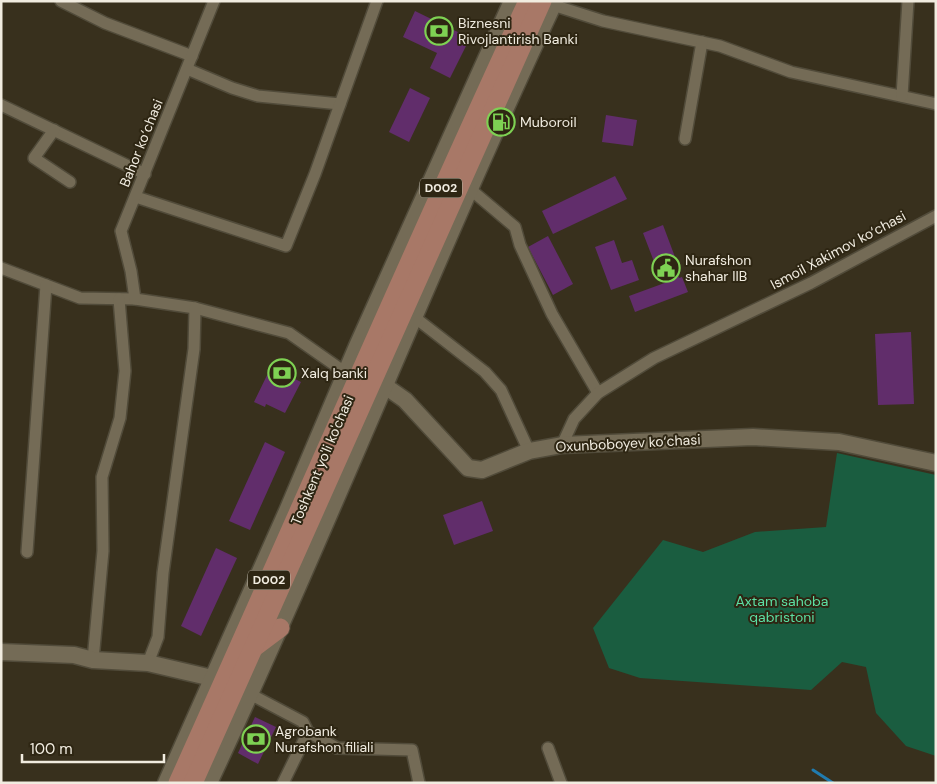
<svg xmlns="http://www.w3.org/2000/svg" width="937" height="784" viewBox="0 0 937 784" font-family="'DM Sans',sans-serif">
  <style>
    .green { fill: #1a5d40 }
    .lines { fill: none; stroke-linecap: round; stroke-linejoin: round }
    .stream { stroke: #207baf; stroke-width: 3 }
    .building { fill: #612d6b }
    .street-casing { stroke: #514b3a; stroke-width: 14 }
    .secondary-casing { stroke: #514b3a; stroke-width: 19 }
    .primary-casing { stroke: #514b3a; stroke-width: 21 }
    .street { stroke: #746b56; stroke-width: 11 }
    .secondary { stroke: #746b56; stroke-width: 16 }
    .primary { stroke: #a87867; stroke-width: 19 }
    .labels { text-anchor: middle; stroke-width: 4; stroke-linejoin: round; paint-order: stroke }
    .shield { fill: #2e2613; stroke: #b6b1a2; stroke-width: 1 }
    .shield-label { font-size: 12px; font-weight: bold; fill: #f1ece0 }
    .poi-label { font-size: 14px; fill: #f1ece0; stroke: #2e2613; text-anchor: start }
    .street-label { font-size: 14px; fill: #f1ece0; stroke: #2e2613 }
    .park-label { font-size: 14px; fill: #5cdfa3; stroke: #2e2613 }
  </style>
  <rect width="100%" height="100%" fill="#38301d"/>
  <path class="green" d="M837,453L936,475V756L906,746L876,713L866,667L842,662L811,690L640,678L609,668L593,628L663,540L703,552L755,532L826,527Z"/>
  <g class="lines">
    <path class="stream" d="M813,770L833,783"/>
  </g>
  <g class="building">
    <path d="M415,11L470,38L450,78L430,68L437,53L403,37Z"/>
    <path d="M410,88L430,98L409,142L389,132Z"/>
    <path d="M606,115L637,120L633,146L602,142Z"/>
    <path d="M615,176L627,199L553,234L542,211Z"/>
    <path d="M663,225L678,265L675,266L679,278L682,277L688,292L635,312L629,296L670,281L666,270L658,272L643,233Z"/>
    <path d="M548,236L573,284L553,295L528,247Z"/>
    <path d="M614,240L622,263L632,260L639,280L611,290L595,247Z"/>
    <path d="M911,332L914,404L878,405L875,334Z"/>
    <path d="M271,367L301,382L285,413L266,404L265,407L254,402Z"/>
    <path d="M265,442L285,452L250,530L229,521Z"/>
    <path d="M482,501L493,531L454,545L443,515Z"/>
    <path d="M216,548L237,558L201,636L181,626Z"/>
    <path d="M255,717L276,727L258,764L238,753Z"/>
  </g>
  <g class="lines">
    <g class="street-casing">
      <g id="street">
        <path d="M61,1L105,23L192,56"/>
        <path d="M553,5L603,21L720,46L791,72L936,104"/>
        <path d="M187,69L232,88L258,96L340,104"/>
        <path d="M902,96L908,1"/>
        <path d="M1,105L145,174"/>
        <path d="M54,130L34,158L70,182"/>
        <path d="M685,139L702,42"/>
        <path d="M470,189L515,227L520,245L552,314L598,393"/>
        <path d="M136,197L286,246L315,174L377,1"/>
        <path d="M1,268L80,298L135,299L195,308L289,333L346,373"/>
        <path d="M135,299L131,271L121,231L214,1"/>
        <path d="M413,316L485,372L501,390L529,451"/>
        <path d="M562,445L574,419L598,393L654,358L811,283L936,216"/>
        <path d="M27,552L46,285"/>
        <path d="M93,660L103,551L102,477L120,418L125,371L119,299"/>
        <path d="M148,663L158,637L163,573L194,349L195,308"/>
        <path d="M250,694L303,722L308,732L337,748L412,750L419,783"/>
        <path d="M548,748L561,783"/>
        <path d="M283,783L308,732"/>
      </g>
    </g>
    <g class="secondary-casing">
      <g id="secondary">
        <path d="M385,386L405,400L468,468L482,470L529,451L562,445L753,437L839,442L936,463"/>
        <path d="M1,652L74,655L93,660L148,663L212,678"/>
        <path d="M166,783L287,511L357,346L512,1"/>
        <path d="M209,783C330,525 434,259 555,1"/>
      </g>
    </g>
    <g class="primary-casing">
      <g id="primary">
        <path d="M256,646L280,628"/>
        <path d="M178,783C295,523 408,260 528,1"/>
        <path d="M193,783L542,1"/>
      </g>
    </g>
    <use href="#street" class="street"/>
    <use href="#secondary" class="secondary"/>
    <use href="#primary" class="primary"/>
  </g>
  <defs>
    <g id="bank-ring" transform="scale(1.4375)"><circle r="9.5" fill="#2e2613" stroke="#7ed153" stroke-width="1.5"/><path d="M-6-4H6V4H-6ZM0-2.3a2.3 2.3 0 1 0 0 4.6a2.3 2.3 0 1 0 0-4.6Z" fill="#7ed153"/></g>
    <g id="fuel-ring" transform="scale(1.4375)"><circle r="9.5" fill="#2e2613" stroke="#7ed153" stroke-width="1.5"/><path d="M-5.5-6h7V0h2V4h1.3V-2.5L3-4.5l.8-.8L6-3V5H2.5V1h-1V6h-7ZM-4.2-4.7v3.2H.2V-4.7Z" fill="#7ed153"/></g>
    <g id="civic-ring" transform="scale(1.4375)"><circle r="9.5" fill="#2e2613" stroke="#7ed153" stroke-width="1.5"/><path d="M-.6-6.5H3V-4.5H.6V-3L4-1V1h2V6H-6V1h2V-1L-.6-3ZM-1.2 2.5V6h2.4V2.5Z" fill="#7ed153"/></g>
  </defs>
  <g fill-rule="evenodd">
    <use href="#bank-ring" x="439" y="31"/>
    <use href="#fuel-ring" x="501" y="122"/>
    <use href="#civic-ring" x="666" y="268"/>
    <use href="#bank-ring" x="282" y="373"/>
    <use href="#bank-ring" x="256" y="739"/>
  </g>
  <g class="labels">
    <g class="shield">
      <rect x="420" y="178.5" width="42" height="19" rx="4"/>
      <rect x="248" y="570.5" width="42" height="19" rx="4"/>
    </g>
    <g class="shield-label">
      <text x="441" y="192">D002</text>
      <text x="269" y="584">D002</text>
    </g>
    <g class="poi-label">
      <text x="458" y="28">Biznesni<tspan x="458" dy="16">Rivojlantirish Banki</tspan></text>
      <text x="520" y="127">Muboroil</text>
      <text x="685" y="265">Nurafshon<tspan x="685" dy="16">shahar IIB</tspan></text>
      <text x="301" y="378">Xalq banki</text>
      <text x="275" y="736">Agrobank<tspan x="275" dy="16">Nurafshon filiali</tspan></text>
    </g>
    <g class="street-label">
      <text transform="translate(141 143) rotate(-68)" y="5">Bahor ko‘chasi</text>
      <text transform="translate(838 250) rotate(-28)" y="5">Ismoil Xakimov ko‘chasi</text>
      <text transform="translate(628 443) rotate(-3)" y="5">Oxunboboyev ko‘chasi</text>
      <text transform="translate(322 460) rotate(-67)" y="5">Toshkent yo'li ko'chasi</text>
    </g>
    <g class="park-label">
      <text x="782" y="606">Axtam sahoba<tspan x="782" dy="16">qabristoni</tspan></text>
    </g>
  </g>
  <rect width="937" height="784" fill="none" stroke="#f1ece0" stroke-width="5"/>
  <path d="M22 754v8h142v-8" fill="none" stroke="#f1ece0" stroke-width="2.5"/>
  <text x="30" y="754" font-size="15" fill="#f1ece0" stroke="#2e2613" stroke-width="4" paint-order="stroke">100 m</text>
</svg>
